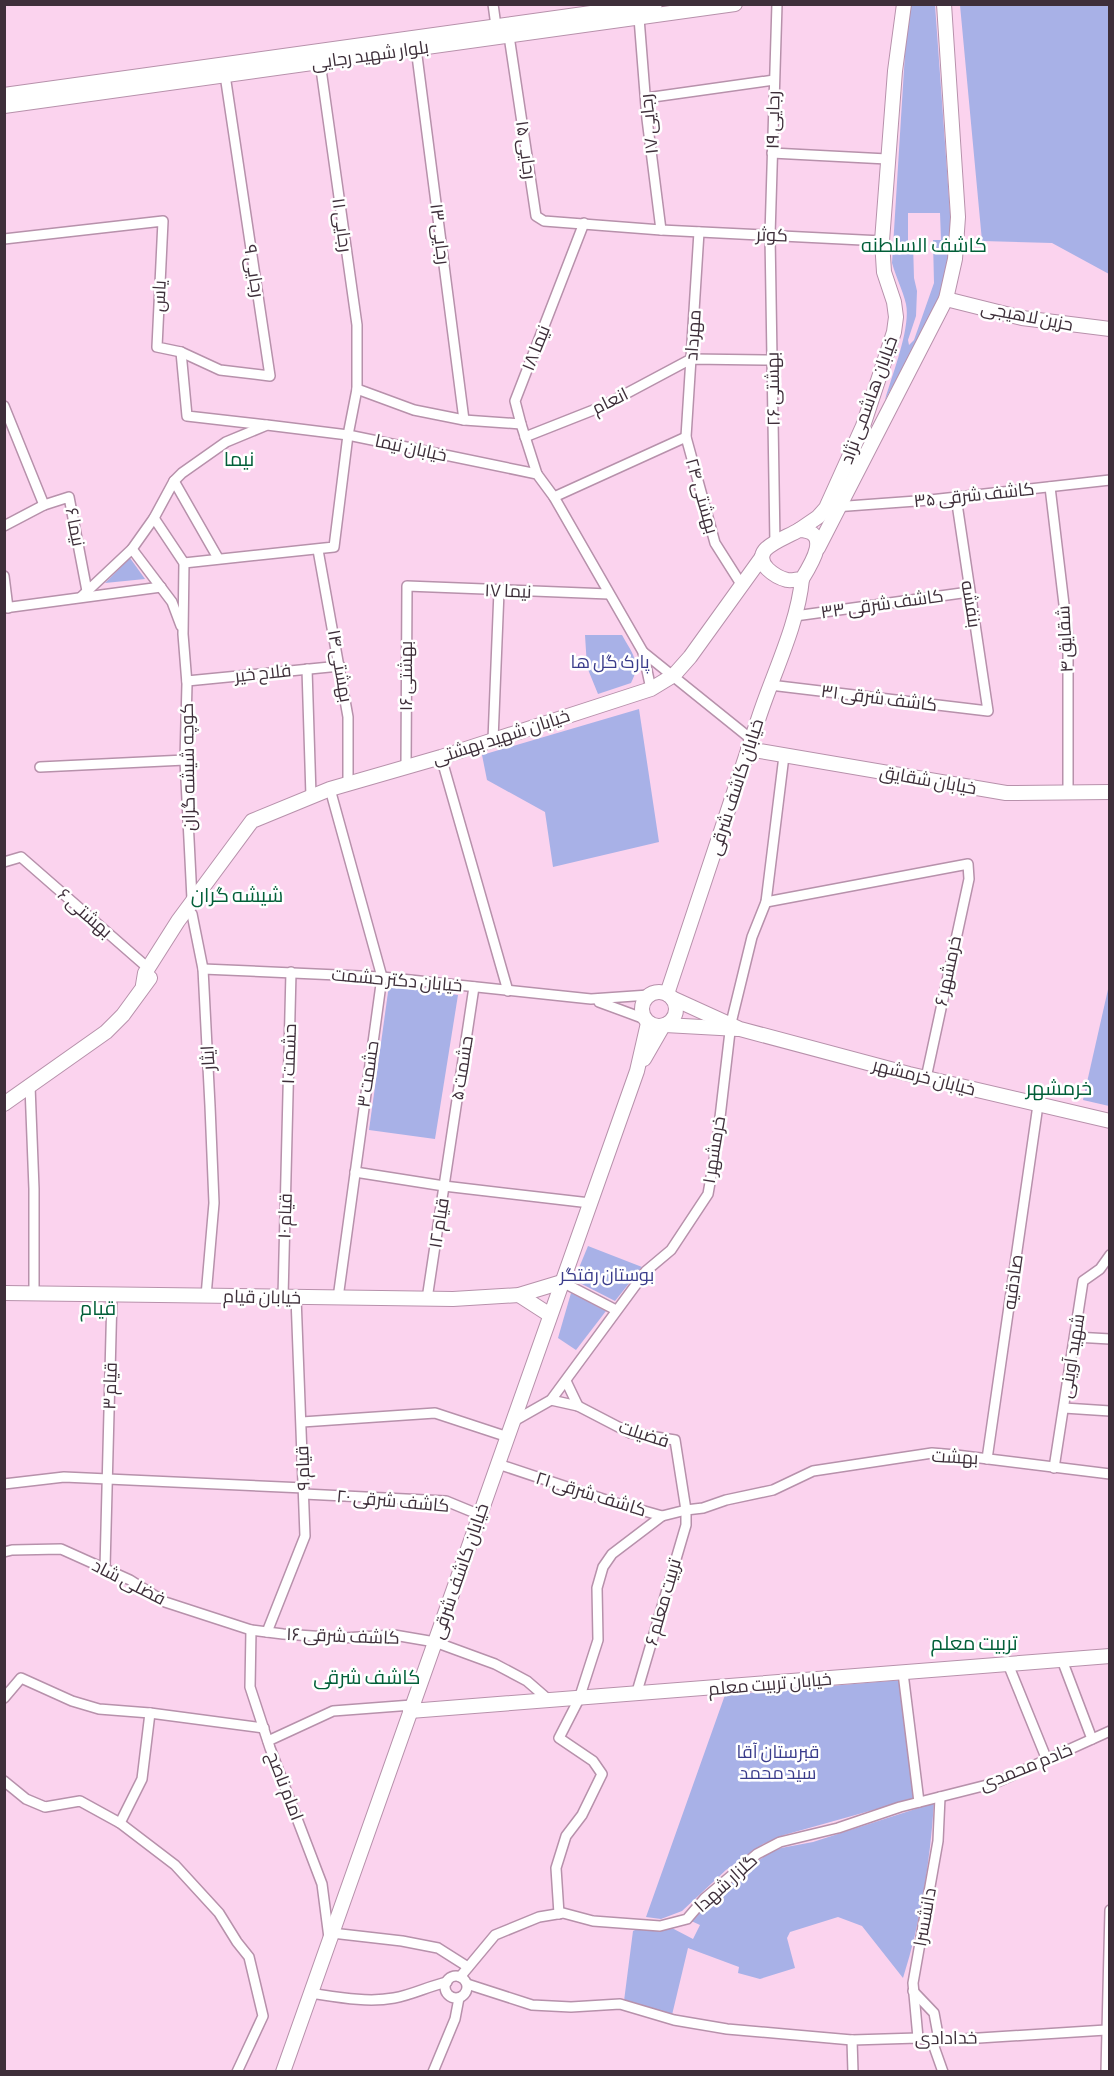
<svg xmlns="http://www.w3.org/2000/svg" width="1114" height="2076" viewBox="0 0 1114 2076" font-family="'Sofia Sans Condensed',Cairo,sans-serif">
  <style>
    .green { fill: #a8b1e7; fill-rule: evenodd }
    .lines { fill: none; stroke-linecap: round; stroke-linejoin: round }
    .street-casing { stroke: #b791ab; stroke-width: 12 }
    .secondary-casing { stroke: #b791ab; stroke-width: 16 }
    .street { stroke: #fff; stroke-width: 9 }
    .secondary { stroke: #fff; stroke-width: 14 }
    .labels { text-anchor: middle; stroke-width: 5; stroke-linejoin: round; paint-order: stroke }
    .street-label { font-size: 18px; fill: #3e2f3a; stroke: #fff }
    .park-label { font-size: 18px; fill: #3a3c8b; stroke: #fff }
    .neighbourhood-label { font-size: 20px; fill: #025f39; stroke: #fff }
  </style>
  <rect width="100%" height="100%" fill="#fbd3ee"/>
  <g class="green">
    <path d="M908,5H935L951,226C951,235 952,244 951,253C943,306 910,354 885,400C892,375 911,328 906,304C903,291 896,277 892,263ZM908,213H940L941,240H933L934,283L914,340L909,345L908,340L916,316L917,291L914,278L913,242L908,241Z"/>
    <path d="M960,5H1109V274L1052,243L982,241Z"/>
    <path d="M130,558L145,579L105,583Z"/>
    <path d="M585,635H622C632,653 642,663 631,683L598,694L587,667Z"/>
    <path d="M639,709L659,842L553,867L545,812L487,780L482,755Z"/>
    <path d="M389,985L458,995L435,1139L369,1130Z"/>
    <path d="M1109,985V1106L1083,1100Z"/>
    <path d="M588,1246L642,1267L615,1301L574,1280Z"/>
    <path d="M571,1293L606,1311L576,1350L558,1338Z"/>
    <path d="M901,1680L916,1798L784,1835L763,1844L726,1870L682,1911L661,1919L646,1917L725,1695Z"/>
    <path d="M934,1803C930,1861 921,1922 903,1978L862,1926L838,1917L790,1932L787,1938L795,1968L760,1979L738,1973L739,1967L688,1948L672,2015L624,2001L633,1931L641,1927H670L693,1939L700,1925L689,1920L741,1873L766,1855L781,1848L813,1842Z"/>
  </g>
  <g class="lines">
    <g class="street-casing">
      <g id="street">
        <path d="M493,4L496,26"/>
        <path d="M639,18L647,119L661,230"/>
        <path d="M509,36L536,216L544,221L661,230L882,241"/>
        <path d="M416,48L464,420"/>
        <path d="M646,98L774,80"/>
        <path d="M772,153L887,159"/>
        <path d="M699,232L686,437L715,543L741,584"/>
        <path d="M4,239L163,221L157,347L181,352L220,370L270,376L225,75"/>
        <path d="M181,352L187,416L266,425"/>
        <path d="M357,389L414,410L464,420L521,424"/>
        <path d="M4,406L44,505"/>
        <path d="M525,437L601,407L691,359L772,360"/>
        <path d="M537,474L521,424L515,401L584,223"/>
        <path d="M174,481L218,558"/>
        <path d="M1050,487L1068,638V792"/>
        <path d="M554,497L686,437"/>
        <path d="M834,507L930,500L1110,480"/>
        <path d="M154,518L184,563L183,634L187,684L185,760L192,899"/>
        <path d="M4,526L44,505L69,497L87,591"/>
        <path d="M775,544L770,235L777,4"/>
        <path d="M132,549L172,602L181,626"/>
        <path d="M318,550L348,717V784"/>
        <path d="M184,563L334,547L348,435L357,389V325L320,62"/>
        <path d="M4,576L8,608"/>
        <path d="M81,597L132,549L154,518L174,481L182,473L226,442L267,425L348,435L537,474L554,497L643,652L651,689"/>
        <path d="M4,608L161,587"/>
        <path d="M795,616L969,592"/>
        <path d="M643,652L751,739"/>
        <path d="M307,669L311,796"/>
        <path d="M187,681L340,666"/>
        <path d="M770,685L988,711L956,497"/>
        <path d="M493,740L499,591"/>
        <path d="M441,757L508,991"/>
        <path d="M40,767L185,760"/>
        <path d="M406,767L407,586L609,594"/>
        <path d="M330,789L382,977L338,1298"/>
        <path d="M4,862L21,857L148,968"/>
        <path d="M766,902L968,864L969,879L926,1078"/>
        <path d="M192,914L203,969L210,1106L214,1203L206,1296"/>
        <path d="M203,969L382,977L591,999L649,995"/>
        <path d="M599,1002L645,1019"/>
        <path d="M30,1086L34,1189V1293"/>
        <path d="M355,1172L444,1186L590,1203"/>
        <path d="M562,1282L616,1310"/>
        <path d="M283,1297L291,972"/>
        <path d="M427,1299L474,987"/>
        <path d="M1075,1337L1110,1339"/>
        <path d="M566,1381L578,1406"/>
        <path d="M551,1400L578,1406L630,1433L675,1440L686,1510V1525L636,1695"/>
        <path d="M1064,1408L1110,1411"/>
        <path d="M514,1421L551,1400L646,1271L671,1250L708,1194L717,1143L731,1023L752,937L766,902L784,756"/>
        <path d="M302,1422L435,1413L508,1437"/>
        <path d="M987,1459L1038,1105"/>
        <path d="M498,1464L609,1501L662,1516L686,1510L703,1508L726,1500L773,1490L813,1471L932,1453L956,1455L1110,1474"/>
        <path d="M1054,1468L1083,1281L1100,1269L1110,1255"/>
        <path d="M4,1484L64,1477L304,1488"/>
        <path d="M304,1494L446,1501L480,1515"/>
        <path d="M4,1552L12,1550L61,1549L130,1580L165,1602L251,1630L283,1634L342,1638L394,1635L435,1642L495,1664L527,1681L550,1701"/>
        <path d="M105,1568L112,1295"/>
        <path d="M251,1630L250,1687L270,1748L322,1884L329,1938"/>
        <path d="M267,1632L305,1536L296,1297"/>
        <path d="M1062,1660L1092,1739"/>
        <path d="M1008,1664L1047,1760"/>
        <path d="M903,1673L919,1802"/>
        <path d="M4,1698L21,1678L72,1701L99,1709L150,1713L264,1728"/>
        <path d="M268,1741L333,1711L412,1705"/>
        <path d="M4,1781L26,1799L45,1807L80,1801L120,1823L175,1865L219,1913L237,1942L249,1957L263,2016L237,2072"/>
        <path d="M120,1823L142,1779L150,1713"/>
        <path d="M559,1914L556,1868L566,1836L582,1815L602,1774L593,1761L559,1738L579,1699L598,1640L597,1588L603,1567L612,1554L662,1516"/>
        <path d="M332,1933L402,1941L438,1948L468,1967"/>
        <circle cx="456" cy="1987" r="11"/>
        <path d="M460,1977L495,1935L539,1917L563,1913L593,1921L660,1926L687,1919L705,1898L757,1854L780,1842L838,1828L900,1807L995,1783L1110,1731"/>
        <path d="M467,1984L532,2005L571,2007L620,2004L674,2020L727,2029L852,2040L918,2038L932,2041L1106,2030"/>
        <path d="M913,1991L934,2013L939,2040"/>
        <path d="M310,1993C337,1997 367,2003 394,1998C412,1995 429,1986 447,1982"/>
        <path d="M918,2038L913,1983L938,1841L940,1797"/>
        <path d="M852,2040L853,2072"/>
        <path d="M932,2041L943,2072"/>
        <path d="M433,2072L455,2019L459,1998"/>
        <path d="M1106,2072L1110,1910"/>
      </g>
    </g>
    <g class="secondary-casing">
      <g id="secondary">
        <path d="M4,95L655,4"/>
        <path d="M4,106L735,4"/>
        <path d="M946,299L1022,318L1110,329"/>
        <path d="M799,530L818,517L826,508L863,426L894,332L896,317L894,302L884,272L882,241L895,71L904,4"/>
        <path d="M799,530C832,531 812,563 802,579C797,579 792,581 787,580C776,577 754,564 765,550C772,542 789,536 799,530Z"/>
        <path d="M818,548L946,299L955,259L958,217L944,4"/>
        <path d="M748,749L1006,793L1110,792"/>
        <path d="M143,985L145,973L178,921L252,821L330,789L441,757L651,689L674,675L690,657L762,557"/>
        <circle cx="659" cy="1009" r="17"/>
        <path d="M667,994C698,902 728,809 759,717C773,674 798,624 802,579"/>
        <path d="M672,998L740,1029L909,1074L1110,1121"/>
        <path d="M665,1025L738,1029"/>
        <path d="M644,1059L663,1026"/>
        <path d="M4,1104L106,1032L123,1015L150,978"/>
        <path d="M4,1293L453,1299L519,1295L562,1282"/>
        <path d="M519,1295L550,1315"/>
        <path d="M410,1711L1110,1656"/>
        <path d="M283,2072L637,1071L648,1023"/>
      </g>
    </g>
    <use href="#street" class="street"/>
    <use href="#secondary" class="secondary"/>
  </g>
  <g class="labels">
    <g class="street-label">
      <text transform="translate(370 55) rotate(-8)" y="6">بلوار شهید رجایی</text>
      <text transform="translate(773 120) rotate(-89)" y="6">رجایی ۱۹</text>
      <text transform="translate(649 124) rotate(-96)" y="6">رجایی ۱۷</text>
      <text transform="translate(526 150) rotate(82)" y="6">رجایی ۱۵</text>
      <text transform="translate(342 225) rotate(82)" y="6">رجایی ۱۱</text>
      <text transform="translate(440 234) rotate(83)" y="6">رجایی ۱۳</text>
      <text transform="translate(772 235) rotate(2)" y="6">کوثر</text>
      <text transform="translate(254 271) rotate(81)" y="6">رجایی ۹</text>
      <text transform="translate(159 296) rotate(-87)" y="6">یاس</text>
      <text transform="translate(1027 316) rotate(11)" y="6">حزین لاهیجی</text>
      <text transform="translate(693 335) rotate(-86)" y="6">مهرداد</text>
      <text transform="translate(536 348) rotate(-68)" y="6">نیما ۱۸</text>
      <text transform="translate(773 389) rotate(-91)" y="6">بهشتی ۲۶</text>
      <text transform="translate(869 400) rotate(-70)" y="6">خیابان هاشمی نژاد</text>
      <text transform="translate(610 401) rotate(-26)" y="6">انعام</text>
      <text transform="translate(411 448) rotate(12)" y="6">خیابان نیما</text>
      <text transform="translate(974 495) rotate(-6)" y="6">کاشف شرقی ۳۵</text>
      <text transform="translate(702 496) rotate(74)" y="6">بهشتی ۲۴</text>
      <text transform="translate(75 527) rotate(79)" y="6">نیما ۶</text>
      <text transform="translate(508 591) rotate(2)" y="6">نیما ۱۷</text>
      <text transform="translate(882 604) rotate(-8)" y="6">کاشف شرقی ۳۳</text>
      <text transform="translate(971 604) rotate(81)" y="6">بنفشه</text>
      <text transform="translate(1065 639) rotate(-93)" y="6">شقایق ۴</text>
      <text transform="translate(340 666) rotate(80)" y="6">بهشتی ۱۴</text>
      <text transform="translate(263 673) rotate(-6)" y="6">فلاح خیر</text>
      <text transform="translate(406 676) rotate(-90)" y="6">بهشتی ۱۶</text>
      <text transform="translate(879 698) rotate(7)" y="6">کاشف شرقی ۳۱</text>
      <text transform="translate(501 737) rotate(-18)" y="6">خیابان شهید بهشتی</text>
      <text transform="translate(188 767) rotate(-91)" y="6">کوچه شیشه گران</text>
      <text transform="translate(928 780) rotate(10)" y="6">خیابان شقایق</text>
      <text transform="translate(736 787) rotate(-72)" y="6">خیابان کاشف شرقی</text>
      <text transform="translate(85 913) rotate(41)" y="6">بهشتی ۶</text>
      <text transform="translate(948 971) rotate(-78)" y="6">خرمشهر ۶</text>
      <text transform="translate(397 980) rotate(5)" y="6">خیابان دکتر حشمت</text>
      <text transform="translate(289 1054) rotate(-88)" y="6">حشمت ۱</text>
      <text transform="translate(208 1058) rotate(-93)" y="6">ایثار</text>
      <text transform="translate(462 1068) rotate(-81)" y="6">حشمت ۵</text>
      <text transform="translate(368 1074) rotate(-82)" y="6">حشمت ۳</text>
      <text transform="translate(924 1077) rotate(14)" y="6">خیابان خرمشهر</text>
      <text transform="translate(714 1150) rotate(-81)" y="6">خرمشهر ۱</text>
      <text transform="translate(285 1216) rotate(-88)" y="6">قیام ۱۰</text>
      <text transform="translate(439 1223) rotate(-81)" y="6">قیام ۱۲</text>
      <text transform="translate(1013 1282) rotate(-82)" y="6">صادقیه</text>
      <text transform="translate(262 1297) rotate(1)" y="6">خیابان قیام</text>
      <text transform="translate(1072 1356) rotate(-81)" y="6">شهید آوینی</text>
      <text transform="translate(110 1386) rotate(-88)" y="6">قیام ۳</text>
      <text transform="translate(644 1434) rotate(18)" y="6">فضیلت</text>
      <text transform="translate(955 1457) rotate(3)" y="6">بهشت</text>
      <text transform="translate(303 1468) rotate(-92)" y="6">قیام ۹</text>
      <text transform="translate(591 1494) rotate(17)" y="6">کاشف شرقی ۲۱</text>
      <text transform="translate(393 1501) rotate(5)" y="6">کاشف شرقی ۲۰</text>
      <text transform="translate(460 1571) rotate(-71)" y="6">خیابان کاشف شرقی</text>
      <text transform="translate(129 1582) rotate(27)" y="6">فضلی شاد</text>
      <text transform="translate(663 1602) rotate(-74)" y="6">تربیت معلم ۶</text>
      <text transform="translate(343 1636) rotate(2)" y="6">کاشف شرقی ۱۶</text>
      <text transform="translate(770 1684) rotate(-5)" y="6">خیابان تربیت معلم</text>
      <text transform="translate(1026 1767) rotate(-22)" y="6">خادم محمدی</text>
      <text transform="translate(285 1786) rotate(69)" y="6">امام ناصح</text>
      <text transform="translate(726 1883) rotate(-42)" y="6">گلزار شهدا</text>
      <text transform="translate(925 1917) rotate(-80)" y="6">دانشسرا</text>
      <text transform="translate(946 2038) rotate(-1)" y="6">خدادادی</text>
    </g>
    <g class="park-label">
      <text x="610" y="668">پارک گل ها</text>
      <text x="607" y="1281">بوستان رفتگر</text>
      <text x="778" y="1758">قبرستان آقا<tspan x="778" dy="21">سید محمد</tspan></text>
    </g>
    <g class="neighbourhood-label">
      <text x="924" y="252">کاشف السلطنه</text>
      <text x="239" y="466">نیما</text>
      <text x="237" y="902">شیشه گران</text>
      <text x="1059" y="1095">خرمشهر</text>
      <text x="98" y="1315">قیام</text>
      <text x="974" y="1650">تربیت معلم</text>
      <text x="367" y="1684">کاشف شرقی</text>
    </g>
  </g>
  <rect width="1114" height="2076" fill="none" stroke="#3e2f3a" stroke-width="12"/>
</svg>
